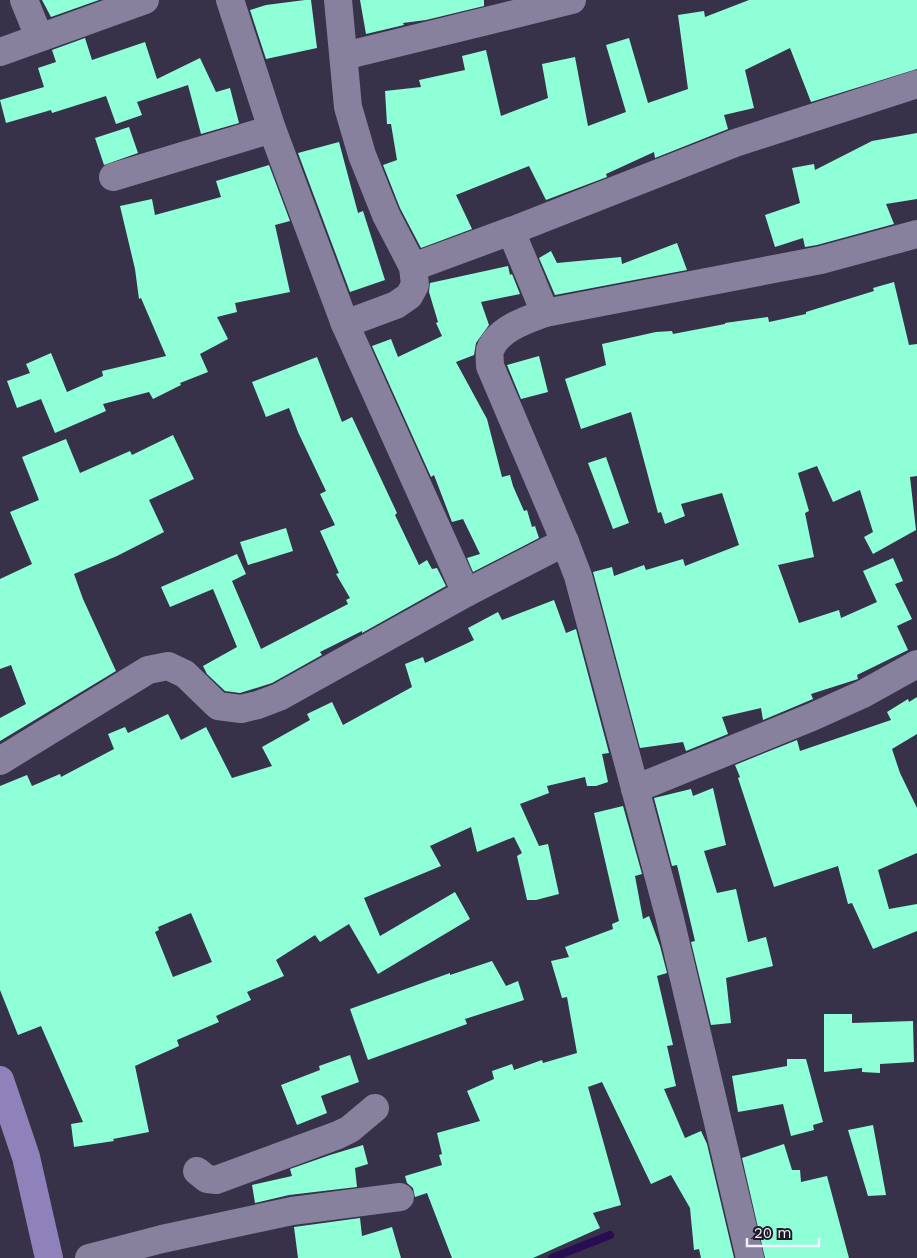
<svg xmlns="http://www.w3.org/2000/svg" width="917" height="1258" viewBox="0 0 917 1258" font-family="'Work Sans',sans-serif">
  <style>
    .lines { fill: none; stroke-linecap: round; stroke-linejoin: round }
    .stream { stroke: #280d53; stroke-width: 8 }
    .building { fill: #8fffd8; fill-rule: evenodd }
    .minor { stroke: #87819e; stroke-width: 28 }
    .major { stroke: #8f82bb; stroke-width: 28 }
  </style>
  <rect width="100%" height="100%" fill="#37324a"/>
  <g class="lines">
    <path class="stream" d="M552,1258L610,1235"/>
  </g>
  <g class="building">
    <path d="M42,0H99L51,17Z"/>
    <path d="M305,0H311L317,48L266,59L250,10L266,5Z"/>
    <path d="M360,0H484V6L426,20L403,23L404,25L366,34Z"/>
    <path d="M749,0H917V69L811,102L790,48L745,70L754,108L724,115L728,129L655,158L654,152L606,174L607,177L546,200L529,166L456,195L472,229L421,248L400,208L383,165L397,160L391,124H387L385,91L421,87L419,80L465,70L462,56L486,50L501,116L548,98L542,64L575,57L588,126L626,112L606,45L629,38L648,103L688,89L678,15L704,11L705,17Z"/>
    <path d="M85,38L92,60L145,42L157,79L200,58L216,92L230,88L239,123L201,134L188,85L137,102L142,115L116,124L106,96L52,113L51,110L6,123L0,100L44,87L38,68L56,62L52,50Z"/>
    <path d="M129,127L138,153L104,165L95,138Z"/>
    <path d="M917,133V199L886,204L894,224L817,245L805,247L803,238L775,247L765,215L800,203L792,168L814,164L815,170L872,141Z"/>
    <path d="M339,142L358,213L363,211L385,280L350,292L298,153Z"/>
    <path d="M269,165L290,221L275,225L290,292L235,303L237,312L217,317L228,339L200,354L208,372L180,383L181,385L153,399L149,392L103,404L106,411L55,433L41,399L17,408L7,381L30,373L26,364L51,353L67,392L103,376L102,371L166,356L141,298L139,299L135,269L120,206L152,199L155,215L221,197L216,181Z"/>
    <path d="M677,243L687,270L555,295L539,258L551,251L557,263L621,257L622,264Z"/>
    <path d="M508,266L510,275L512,274L520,294L481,302L489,325L476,343L474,355L456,362L487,419L502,477L510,475L513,486L524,511L527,510L532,527L535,526L539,538L473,572L467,558L480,554L463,519L452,522L434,475L431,477L372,346L391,339L398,357L442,336L436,323L438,322L429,292L430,283Z"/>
    <path d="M894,282L909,345L917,344V476L910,477L916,530L873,554L864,537L873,532L860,490L833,502L817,466L798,473L809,511L805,513L814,557L778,565L799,623L839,610L841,618L877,602L863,571L893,558L903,581L895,584L912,619L897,626L908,650L857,675L858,679L811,694L813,699L763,720L761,708L722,717L728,734L686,751L683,742L640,748L593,572L612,567L614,576L644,565L646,570L683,559L685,566L739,545L722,493L681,504L685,516L665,524L661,512L658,513L631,412L581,429L565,379L606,365L602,344L656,332L672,331L673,334L725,324V323L768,317L769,322L806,314V312L874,291L873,288Z"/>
    <path d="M539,356L548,392L521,399L507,365Z"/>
    <path d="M317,357L342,422L352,417L397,513L395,515L419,565L427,560L432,569L437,568L446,586L362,633V631L320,652L322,655L272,683L240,693L225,691L207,674L203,666L237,647L213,589L170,607L161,587L237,554L246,574L232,581L261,649L348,604L346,600L350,598L336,574L339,573L320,531L335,525L320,494L326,491L298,432L289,408L266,417L252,382Z"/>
    <path d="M173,435L194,479L149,500L164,532L117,556L74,574L83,599L116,671L0,741V718L26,704L11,665L0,669V579L32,564L10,512L39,500L22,457L66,439L80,473L130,451L132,455Z"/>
    <path d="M606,457L629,523L613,529L588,463Z"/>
    <path d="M286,528L293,551L248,565L240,542Z"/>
    <path d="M554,600L566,633L576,629L609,753L602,754L608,782L596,786H587L585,777L547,786L549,793L520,804L539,846L548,844L559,894L536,900H527L517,856L522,853L514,837L477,852L471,827L430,846L441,866L364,898L380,936L455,892L470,919L378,974L349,924L320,942L315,935L276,960L284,976L247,992L251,1000L216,1016L219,1022L177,1040L179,1046L135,1066L149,1132L113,1139L114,1141L74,1147L71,1124L83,1122L41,1026L18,1035L0,990V786L27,775L32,786L60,774L61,777L114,749L108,734L125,727L128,733L168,714L181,740L206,727L232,778L272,766L262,747L310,720L307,714L332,702L343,725L412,687L405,664L423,657L425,663L474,640L468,628L498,612L502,620ZM191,913L212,962L173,977L155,932L159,930L158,927Z"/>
    <path d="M917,697V734L892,749L900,773L917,808V853L878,870L889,909L917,904V931L873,949L852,903L848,904L838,866L774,887L738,778L740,777L735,765L797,740L800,751L891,720L887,712L908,699L909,702Z"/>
    <path d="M713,788L726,845L704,851L717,893L736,889L748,942L766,937L773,966L726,978L731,1023L711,1025L691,942L695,941L677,865L672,866L654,798L691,789L693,796Z"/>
    <path d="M623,806L642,874L635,876L643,919L649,916L660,946L667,973L657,976L673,1045L667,1046L676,1086L664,1089L685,1138L701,1131L707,1144L734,1258H701L699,1249L694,1250L690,1208L671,1175L651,1184L602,1082L588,1087L621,1205L593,1213L600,1228L533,1258H452L427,1193L415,1197L413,1188L407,1183L405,1176L442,1165L439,1155L442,1154L437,1133L480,1121L467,1091L494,1079L492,1071L512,1064L514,1070L542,1060L543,1063L577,1053L567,997L562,998L551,961L569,957L565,947L613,929L612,924L619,921L594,813Z"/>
    <path d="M492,961L506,986L518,981L524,1000L465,1019L467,1024L368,1060L350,1009L450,973V975Z"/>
    <path d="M824,1014H852V1023L913,1021L914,1062L880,1064V1073L862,1072V1068L824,1072Z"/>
    <path d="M350,1055L359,1082L321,1096L327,1113L297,1125L281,1085L320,1070L319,1066Z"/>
    <path d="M787,1059H806L823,1122L813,1125L814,1130L791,1136L783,1104L738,1112L732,1076L787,1066Z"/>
    <path d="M873,1125L886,1195L868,1196L848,1130Z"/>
    <path d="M784,1144L792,1170H800L801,1182L827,1176L849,1258H765L742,1158Z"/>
    <path d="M363,1145L368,1164L355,1168L357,1187L289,1195L255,1203L252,1185L292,1176L290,1169L330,1155Z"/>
    <path d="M360,1218L362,1236L392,1227L401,1258H298L294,1227Z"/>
  </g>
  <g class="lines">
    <g class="minor">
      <path d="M24,0L39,37"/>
      <path d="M230,0L272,129L345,324L466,593"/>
      <path d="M338,0L348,107L362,155L386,215L413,267L415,285L409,296L396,305L345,324"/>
      <path d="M0,52L145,0"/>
      <path d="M344,56L572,0"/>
      <path d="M113,177L272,129"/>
      <path d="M413,267L511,231"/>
      <path d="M545,313L511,231L735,143L917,84"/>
      <path d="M565,542L578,576L669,915L750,1258"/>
      <path d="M0,761L148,670L168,666L185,674L218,706L241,709L258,705L279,697L466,593L565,542L490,366C490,362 489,354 490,350C498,329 526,320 545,313L821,260L917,234"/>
      <path d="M635,789L812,717L863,694L917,664"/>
      <path d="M197,1171L207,1179L216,1180L338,1135L350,1129L375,1108"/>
      <path d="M89,1258L162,1239L292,1211L400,1197"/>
    </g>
    <path class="major" d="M0,1080L26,1157L49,1258"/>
  </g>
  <path d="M747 1238v8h72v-8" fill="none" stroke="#f2f0fd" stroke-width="2.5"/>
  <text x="754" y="1238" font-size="15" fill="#f2f0fd" stroke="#1e1c27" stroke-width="4" paint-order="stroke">20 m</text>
</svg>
